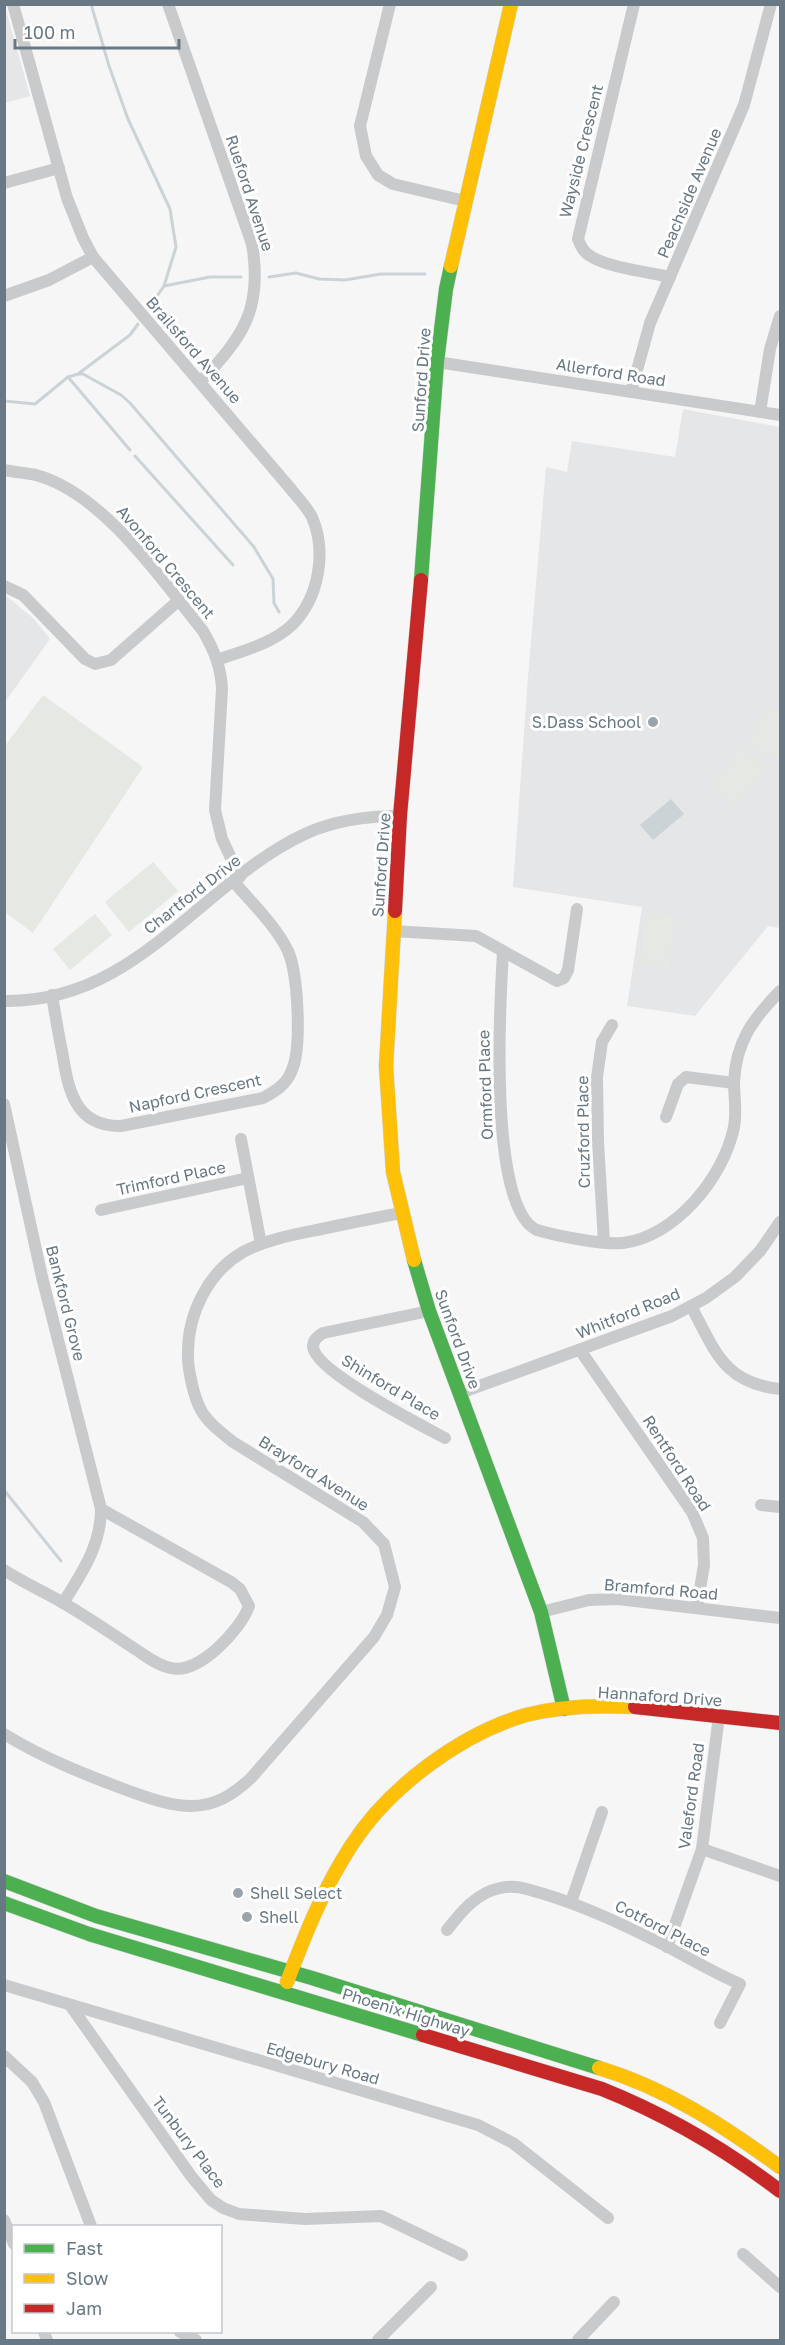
<svg xmlns="http://www.w3.org/2000/svg" width="785" height="2345" viewBox="0 0 785 2345" font-family="'Golos Text',sans-serif">
  <style>
    .built { fill: #e5e6e7 }
    .green { fill: #e5e8e3 }
    .water { fill: #cbd3d6 }
    .lines { fill: none; stroke-linecap: round; stroke-linejoin: round }
    .stream { stroke: #cbd3d6; stroke-width: 3 }
    .fast-casing { stroke: #d2d3d4; stroke-width: 15 }
    .slow-casing { stroke: #d2d3d4; stroke-width: 15 }
    .jam-casing { stroke: #d2d3d4; stroke-width: 15 }
    .street { stroke: #c9cacb; stroke-width: 12 }
    .fast { stroke: #4caf50; stroke-width: 14 }
    .slow { stroke: #ffc107; stroke-width: 14 }
    .jam { stroke: #c62828; stroke-width: 14 }
    .poi-dot { fill: #9aa4ac; stroke: #fff; stroke-width: 2 }
    .labels { text-anchor: middle; stroke-width: 6; stroke-linejoin: round; paint-order: stroke }
    .street-label { font-size: 16px; fill: #687884; stroke: #fff }
    .poi-label { font-size: 16px; fill: #687884; stroke: #fff; text-anchor: start }
  </style>
  <rect width="100%" height="100%" fill="#f6f6f6"/>
  <g class="built">
    <path d="M5,7L30,96L5,103H4Z"/>
    <path d="M683,409L780,427V928L768,926L695,1016L627,1006L642,907L513,887L528,677L546,467L567,472L572,441L675,457Z"/>
    <path d="M5,595L34,619L50,639L5,702Z"/>
  </g>
  <g class="green">
    <path d="M43,695L143,767L33,933L5,912V746Z"/>
    <path d="M768,706L780,713V753L777,760L748,745Z"/>
    <path d="M741,747L766,767L734,807L709,787Z"/>
    <path d="M153,862L178,891L129,932L105,902Z"/>
    <path d="M647,913L675,916L669,969L641,965Z"/>
    <path d="M95,914L112,935L70,970L53,949Z"/>
  </g>
  <path class="water" d="M671,799L684,814L653,840L640,825Z"/>
  <g class="lines">
    <g class="stream">
      <path d="M91,4L109,66L128,119L170,209L176,247L164,286"/>
      <path d="M269,277L296,273L319,279L345,280L381,274H425"/>
      <path d="M148,309L164,286L210,277H241"/>
      <path d="M78,374H83L121,395L130,403L254,547L273,579L274,603L279,612"/>
      <path d="M68,377L130,450"/>
      <path d="M4,401L35,404L68,377L78,374L130,335L138,324"/>
      <path d="M135,456L233,565"/>
      <path d="M4,1490L61,1561"/>
    </g>
    <g class="fast-casing">
      <g id="fast">
        <path d="M421,580L437,362L446,289L451,266"/>
        <path d="M414,1260L429,1311L541,1612L564,1709"/>
        <path d="M4,1881L96,1916L312,1978L599,2068"/>
        <path d="M4,1903L89,1934L423,2035"/>
      </g>
    </g>
    <g class="slow-casing">
      <g id="slow">
        <path d="M451,266L511,4"/>
        <path d="M395,911L386,1066L393,1172L414,1260"/>
        <path d="M287,1982C305,1935 323,1889 351,1846C388,1788 460,1734 526,1715C561,1706 599,1705 635,1707"/>
        <path d="M599,2068C666,2088 724,2126 780,2167"/>
      </g>
    </g>
    <g class="jam-casing">
      <g id="jam">
        <path d="M395,911L400,816L421,580"/>
        <path d="M635,1707L780,1723"/>
        <path d="M423,2035L602,2089C667,2115 725,2149 780,2191"/>
      </g>
    </g>
    <g class="street">
      <path d="M13,4L67,198L83,238L93,257L290,488C297,497 307,507 312,517C327,552 319,598 292,625C272,644 242,651 217,660"/>
      <path d="M168,4L252,244C263,309 243,337 200,382"/>
      <path d="M390,4L360,126L366,156L378,175L393,184L465,201"/>
      <path d="M634,4L578,239C581,247 584,253 592,257C610,268 649,272 670,277"/>
      <path d="M4,183L59,168"/>
      <path d="M4,296L49,280L93,257"/>
      <path d="M437,362L780,415"/>
      <path d="M631,392L650,323L744,105L771,4"/>
      <path d="M760,412L770,349L780,316"/>
      <path d="M4,470C15,472 26,473 36,475C103,493 161,579 203,631C214,650 221,667 222,689L215,810L222,839L240,877"/>
      <path d="M4,586L23,595L85,659L95,664L111,660L178,601"/>
      <path d="M393,931L476,936L557,981L564,978L568,970L577,909"/>
      <path d="M503,952C500,1002 488,1208 537,1230C557,1236 603,1245 623,1243C675,1237 724,1177 734,1127C737,1111 734,1097 734,1082C736,1041 753,1019 780,991"/>
      <path d="M52,995C55,1014 58,1032 62,1051C68,1088 74,1127 121,1126L263,1098C276,1091 287,1084 292,1070C302,1047 298,974 288,951C276,926 252,903 234,882"/>
      <path d="M4,1001C138,1003 200,882 307,833C336,820 368,816 400,816"/>
      <path d="M4,1104L42,1277L101,1509L231,1582L240,1589L249,1606C241,1629 199,1675 171,1668C158,1666 146,1656 135,1649C112,1634 89,1618 65,1604C45,1592 24,1583 4,1570"/>
      <path d="M666,1117L678,1084L686,1077L734,1083"/>
      <path d="M241,1139L261,1244"/>
      <path d="M101,1210L248,1178"/>
      <path d="M604,1242L598,1142L597,1077L602,1042L612,1025"/>
      <path d="M691,1306C715,1351 724,1383 780,1389"/>
      <path d="M429,1311L323,1333C317,1337 313,1340 313,1347C316,1372 421,1425 445,1438"/>
      <path d="M580,1350L692,1512L703,1538L704,1565L697,1607"/>
      <path d="M460,1393L672,1316L706,1298L735,1277L760,1251L780,1222"/>
      <path d="M761,1505L780,1507"/>
      <path d="M63,1603C82,1573 101,1545 101,1509"/>
      <path d="M541,1612L589,1600L618,1599L780,1618"/>
      <path d="M4,1734C43,1758 86,1775 129,1791C149,1798 170,1806 191,1806C216,1806 234,1794 251,1778L374,1637L387,1615L395,1587L384,1544L363,1522L233,1442C222,1433 208,1423 201,1410C194,1398 187,1367 188,1352C188,1314 208,1272 243,1252C265,1240 292,1235 317,1230C345,1224 374,1218 402,1213"/>
      <path d="M702,1849L780,1876"/>
      <path d="M571,1902L602,1812"/>
      <path d="M447,1930C461,1912 476,1893 500,1888C515,1884 530,1890 544,1894C587,1907 626,1926 666,1946C691,1959 714,1973 740,1984L720,2023"/>
      <path d="M667,1947L702,1849L719,1716"/>
      <path d="M4,1985L478,2125L513,2143L608,2218"/>
      <path d="M70,2005L191,2176L211,2200L223,2208L239,2214L305,2219L381,2216L462,2255"/>
      <path d="M4,2056L32,2082L44,2102L91,2226"/>
      <path d="M4,2220L14,2244"/>
      <path d="M743,2254L780,2287"/>
      <path d="M44,2332L47,2340"/>
      <path d="M180,2332L196,2340"/>
      <path d="M378,2340L431,2287"/>
      <path d="M578,2340L614,2302"/>
    </g>
    <use href="#fast" class="fast"/>
    <use href="#slow" class="slow"/>
    <use href="#jam" class="jam"/>
  </g>
  <g class="poi-dot">
    <circle cx="653" cy="722" r="6"/>
    <circle cx="238" cy="1893" r="6"/>
    <circle cx="247" cy="1917" r="6"/>
  </g>
  <g class="labels">
    <g class="street-label">
      <text transform="translate(581 151) rotate(-76)" y="6">Wayside Crescent</text>
      <text transform="translate(250 193) rotate(72)" y="6">Rueford Avenue</text>
      <text transform="translate(689 193) rotate(-67)" y="6">Peachside Avenue</text>
      <text transform="translate(194 350) rotate(49)" y="6">Brailsford Avenue</text>
      <text transform="translate(611 372) rotate(9)" y="6">Allerford Road</text>
      <text transform="translate(421 380) rotate(-86)" y="6">Sunford Drive</text>
      <text transform="translate(166 562) rotate(50)" y="6">Avonford Crescent</text>
      <text transform="translate(381 865) rotate(-86)" y="6">Sunford Drive</text>
      <text transform="translate(192 894) rotate(-38)" y="6">Chartford Drive</text>
      <text transform="translate(485 1085) rotate(-92)" y="6">Ormford Place</text>
      <text transform="translate(195 1093) rotate(-12)" y="6">Napford Crescent</text>
      <text transform="translate(583 1132) rotate(-91)" y="6">Cruzford Place</text>
      <text transform="translate(171 1178) rotate(-12)" y="6">Trimford Place</text>
      <text transform="translate(66 1303) rotate(76)" y="6">Bankford Grove</text>
      <text transform="translate(628 1313) rotate(-22)" y="6">Whitford Road</text>
      <text transform="translate(458 1339) rotate(70)" y="6">Sunford Drive</text>
      <text transform="translate(391 1387) rotate(31)" y="6">Shinford Place</text>
      <text transform="translate(677 1463) rotate(57)" y="6">Rentford Road</text>
      <text transform="translate(314 1473) rotate(32)" y="6">Brayford Avenue</text>
      <text transform="translate(661 1589) rotate(5)" y="6">Bramford Road</text>
      <text transform="translate(660 1696) rotate(4)" y="6">Hannaford Drive</text>
      <text transform="translate(691 1796) rotate(-82)" y="6">Valeford Road</text>
      <text transform="translate(663 1928) rotate(27)" y="6">Cotford Place</text>
      <text transform="translate(406 2012) rotate(17)" y="6">Phoenix Highway</text>
      <text transform="translate(323 2063) rotate(16)" y="6">Edgebury Road</text>
      <text transform="translate(189 2142) rotate(53)" y="6">Tunbury Place</text>
    </g>
    <g class="poi-label">
      <text x="641" y="728" text-anchor="end">S.Dass School</text>
      <text x="250" y="1899">Shell Select</text>
      <text x="259" y="1923">Shell</text>
    </g>
  </g>
  <rect width="785" height="2345" fill="none" stroke="#687884" stroke-width="12"/>
  <rect x="12" y="2225" width="210" height="108" fill="#ffffff" stroke="#c3c9ce" stroke-width="1.5"/>
  <rect x="24" y="2244" width="30" height="9" fill="#4caf50" stroke="#c3c9ce" stroke-width="1.5"/>
  <text x="66" y="2255" font-size="18" fill="#687884">Fast</text>
  <rect x="24" y="2274" width="30" height="9" fill="#ffc107" stroke="#c3c9ce" stroke-width="1.5"/>
  <text x="66" y="2285" font-size="18" fill="#687884">Slow</text>
  <rect x="24" y="2304" width="30" height="9" fill="#c62828" stroke="#c3c9ce" stroke-width="1.5"/>
  <text x="66" y="2315" font-size="18" fill="#687884">Jam</text>
  <path d="M15 39v9h164v-9" fill="none" stroke="#687884" stroke-width="3"/>
  <text x="24" y="39" font-size="18" fill="#687884" stroke="#ffffff" stroke-width="4.5" paint-order="stroke">100 m</text>
</svg>
